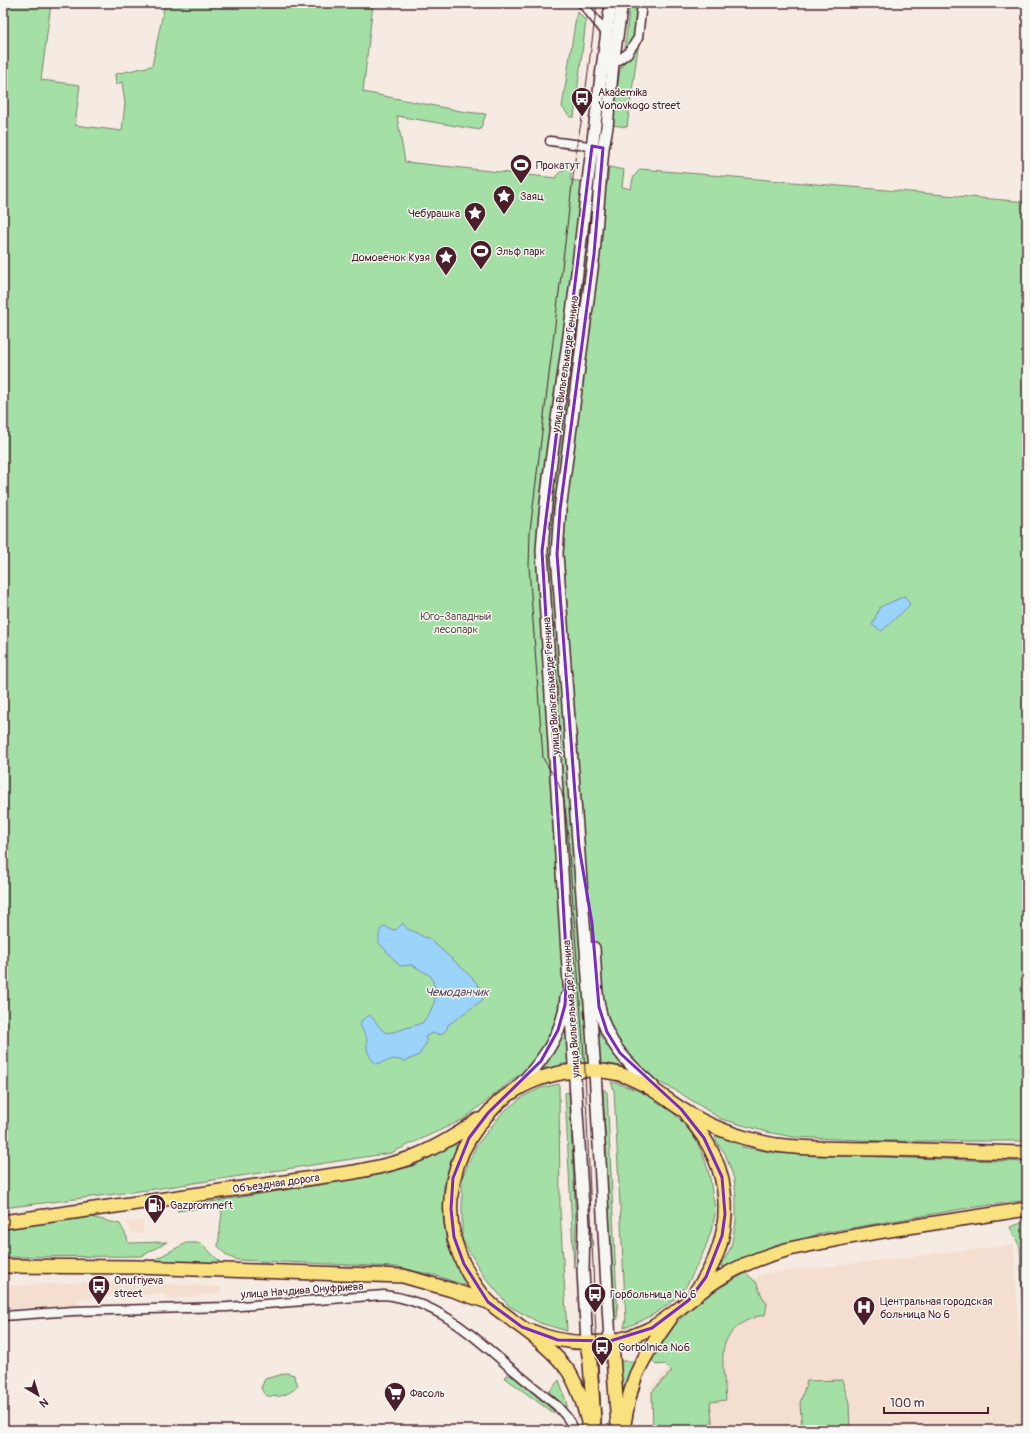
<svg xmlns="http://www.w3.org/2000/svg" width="1030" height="1433" viewBox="0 0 1030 1433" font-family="Pangolin,sans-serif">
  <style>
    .built { fill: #f4decf }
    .green { fill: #a4e0a6; stroke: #778068 }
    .water { fill: #9bd4fb; stroke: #7b8ca8 }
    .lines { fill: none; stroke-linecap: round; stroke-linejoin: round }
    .street-casing { stroke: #4a1f2b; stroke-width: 11 }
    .secondary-casing { stroke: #4a1f2b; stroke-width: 14 }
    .primary-casing { stroke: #4a1f2b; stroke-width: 16 }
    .street { stroke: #f6f6f2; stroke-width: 8 }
    .secondary { stroke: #f6f6f2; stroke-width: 11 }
    .primary { stroke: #fae180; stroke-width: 13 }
    .tram { stroke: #4a1f2b; stroke-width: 1 }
    .marked { fill: none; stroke: #7b2cbf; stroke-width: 3; stroke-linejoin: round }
    .labels { text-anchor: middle; stroke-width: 3; stroke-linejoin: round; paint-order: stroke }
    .poi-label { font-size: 11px; fill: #4a1f2b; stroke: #f6f6f2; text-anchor: start }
    .street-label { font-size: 11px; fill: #4a1f2b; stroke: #f6f6f2 }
    .park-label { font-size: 11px; fill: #604f4a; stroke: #f6f6f2 }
    .water-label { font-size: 12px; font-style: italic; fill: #5e4c5f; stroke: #f6f6f2 }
  </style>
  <rect width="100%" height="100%" fill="#f5ebe2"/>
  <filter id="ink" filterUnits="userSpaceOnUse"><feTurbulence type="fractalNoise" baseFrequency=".025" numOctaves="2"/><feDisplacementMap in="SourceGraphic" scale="8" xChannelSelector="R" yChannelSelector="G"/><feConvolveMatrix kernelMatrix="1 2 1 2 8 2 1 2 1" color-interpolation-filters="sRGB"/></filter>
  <g filter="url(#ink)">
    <g class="built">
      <path d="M143,1221V1234H136L130,1231L126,1222Z"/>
      <path d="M1014,1245L1021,1371L1027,1370V1430H652L650,1389L756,1278L762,1274Z"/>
      <path d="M116,1281L221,1287V1293L166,1300V1294L79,1298L78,1305L3,1309V1286Z"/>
    </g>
    <g class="green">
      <path d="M3,3H51L41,80L80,85L75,125L122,131L125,103L122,82L116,85L115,74L152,66L165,3H373L363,92L466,112L486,114L480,130L397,116L405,162L556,178L557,175L572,162L570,180L607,185L609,167L624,170L622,187L631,189L633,178L640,169L1027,202V1141H883L793,1137L767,1132L721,1119L677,1091L626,1067L615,1065L590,1063L560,1064L561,1067L545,1071L546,1067L520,1074L464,1119L391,1153L155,1189L3,1208Z"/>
      <path d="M630,3H637L634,35L628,46H625Z"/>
      <path d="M577,11L586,21L574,117H570L562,107Z"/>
      <path d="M639,41L627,127L612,125L620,69C625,59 634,51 639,41Z"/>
      <path d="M611,1082C667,1095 706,1133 712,1192C713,1198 715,1206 715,1213C713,1230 704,1253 696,1267C692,1275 688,1285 682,1291C667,1309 645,1320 624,1328L626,1319L614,1090Z"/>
      <path d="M559,1084L560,1210L567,1331L540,1323L509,1306L483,1275L462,1239V1178L476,1146L503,1112L512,1105L524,1096L541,1088Z"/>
      <path d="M603,1089L607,1092L618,1319L614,1320Z"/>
      <path d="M569,1092L576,1223L574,1269L565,1093Z"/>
      <path d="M717,1134L747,1144L742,1147L777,1153L821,1152L881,1157L1027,1162V1200L962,1209L822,1233L739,1259L726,1267L721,1266L731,1247L736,1221V1196L734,1179L725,1153L719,1146L715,1137Z"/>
      <path d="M454,1144L457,1146L444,1183L443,1217L447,1243L457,1268L466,1283L464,1285L437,1276L398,1267L237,1260L227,1256L218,1246L222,1213L220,1206L177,1211L185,1206L379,1175L413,1166Z"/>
      <path d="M91,1217L120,1224L127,1237L128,1243L167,1242L142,1256L3,1257V1229Z"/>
      <path d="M1027,1221V1359L1025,1360L1020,1247L1010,1227Z"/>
      <path d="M186,1243H201L219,1261L218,1264L152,1261Z"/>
      <path d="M746,1273L756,1282L762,1296L767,1304L765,1315C746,1317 724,1332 723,1353C722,1368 725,1384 726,1400L710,1402L713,1430H653L652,1392L672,1371L665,1364L656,1365L651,1359C658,1349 664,1338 672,1328C692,1305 719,1287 746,1273Z"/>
      <path d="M620,1361H636L622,1399Z"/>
      <path d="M287,1373L294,1375L298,1386C289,1395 277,1399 265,1395L261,1388L265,1379Z"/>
      <path d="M507,1375L513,1376L554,1411L553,1413L504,1377Z"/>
      <path d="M559,1380L567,1405L566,1407L549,1392Z"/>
      <path d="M842,1380L849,1403L850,1430H802L800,1403L807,1381Z"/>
    </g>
    <g class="water">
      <path d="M905,596L910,605L882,631L872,625L880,607Z"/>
      <path d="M403,923L407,929C417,931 418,936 428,938C440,949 478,979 483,993C484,996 483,998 481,1001L448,1025L447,1029L441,1035L434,1033L426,1036L425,1038L427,1042L419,1055L406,1061L394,1059L376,1064L372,1060L367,1050V1038L360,1025L362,1020L370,1015L382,1030L387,1033L397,1031L422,1023L429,1014L434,1003L436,992L434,985L431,976L412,965L400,966L379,943C379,935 378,930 385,926L389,929L396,930Z"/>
    </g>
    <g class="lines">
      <g class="street-casing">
        <g id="street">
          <path d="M582,3L606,33"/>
          <path d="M613,64L628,53L638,38L642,3"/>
          <path d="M550,141L597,147"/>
          <path d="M3,1316L73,1311L227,1307L384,1295C434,1300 472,1334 507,1365C524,1379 541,1393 557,1406L566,1416L575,1430"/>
        </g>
      </g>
      <g class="secondary-casing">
        <g id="secondary">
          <path d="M594,948C596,973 595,1001 604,1024C613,1050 634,1069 653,1086"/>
          <path d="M517,1087C542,1063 564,1032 566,997"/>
          <path d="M610,1341L595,1071L566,679L557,554L560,510L594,254L603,148L607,127L613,64L622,3"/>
          <path d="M587,1343L583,1271L584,1224L542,551C547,471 562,392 572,313C585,210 596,106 611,3"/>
        </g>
      </g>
      <g class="primary-casing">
        <g id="primary">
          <path d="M688,1117C734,1168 738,1235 696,1291"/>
          <path d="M3,1222L355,1172C373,1168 392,1165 410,1158C434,1149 457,1135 478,1120"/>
          <path d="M3,1266L136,1267L403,1276L452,1290L488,1302"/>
          <path d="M531,1331C568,1347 615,1347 651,1328C677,1314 697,1291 722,1277C741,1265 764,1256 786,1250C803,1245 822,1243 839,1239C901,1227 964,1219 1027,1209"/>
          <path d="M610,1341L613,1356L618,1426"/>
          <path d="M587,1343L590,1362L594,1421"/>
          <path d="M590,1430C585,1410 580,1390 569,1372C555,1352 533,1335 513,1321C505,1314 494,1308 487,1300C472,1283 460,1260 454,1238C445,1198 454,1157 478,1126C487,1114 496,1103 508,1095C543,1070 600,1061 639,1082C655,1089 668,1101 683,1110C711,1128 743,1139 776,1145C811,1150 848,1148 885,1149C932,1150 980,1152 1027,1153"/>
          <path d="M623,1430C626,1412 629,1393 636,1375C645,1355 657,1337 670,1319"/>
        </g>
      </g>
      <use href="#street" class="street"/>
      <use href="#secondary" class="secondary"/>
      <use href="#primary" class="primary"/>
      <path class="tram" d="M597,3L582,118L577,144L530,531L529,567L543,758C547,766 552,772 556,779C566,797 566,817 568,837L585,1070L595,1314L602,1430"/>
    </g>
  </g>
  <path class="marked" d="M592,146L603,148L594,254L560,510L557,554L579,847L592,923L599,1007L607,1032L620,1053L681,1109L704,1138L722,1177L725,1214L722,1236L706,1277L689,1300L652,1328L610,1341L558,1340L522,1327L488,1302L464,1264L454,1237L451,1209L453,1178L469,1138L488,1113L541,1061L558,1030L565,1005L567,968L542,551Z"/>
  <defs>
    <g id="bus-pin" transform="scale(1.15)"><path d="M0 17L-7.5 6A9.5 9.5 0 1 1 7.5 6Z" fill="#4a1f2b" stroke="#f6f6f2"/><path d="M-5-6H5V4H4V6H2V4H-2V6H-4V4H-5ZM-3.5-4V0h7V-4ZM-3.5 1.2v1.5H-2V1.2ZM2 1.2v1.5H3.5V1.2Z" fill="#fff"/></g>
    <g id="stadium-pin" transform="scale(1.15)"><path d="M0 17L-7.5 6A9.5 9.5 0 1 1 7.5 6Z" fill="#4a1f2b" stroke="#f6f6f2"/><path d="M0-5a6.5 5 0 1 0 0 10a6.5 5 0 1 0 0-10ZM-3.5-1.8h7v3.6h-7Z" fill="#fff"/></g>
    <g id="sight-pin" transform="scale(1.15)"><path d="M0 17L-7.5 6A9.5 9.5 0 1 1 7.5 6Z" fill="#4a1f2b" stroke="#f6f6f2"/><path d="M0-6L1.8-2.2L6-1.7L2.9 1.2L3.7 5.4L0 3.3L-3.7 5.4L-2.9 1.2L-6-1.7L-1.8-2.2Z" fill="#fff"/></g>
    <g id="fuel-pin" transform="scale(1.15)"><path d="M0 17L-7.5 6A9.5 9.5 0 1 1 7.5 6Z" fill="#4a1f2b" stroke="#f6f6f2"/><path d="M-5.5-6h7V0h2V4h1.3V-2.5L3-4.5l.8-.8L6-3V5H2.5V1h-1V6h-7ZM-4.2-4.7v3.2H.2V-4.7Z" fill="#fff"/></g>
    <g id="hospital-pin" transform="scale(1.15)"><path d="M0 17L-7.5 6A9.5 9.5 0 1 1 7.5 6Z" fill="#4a1f2b" stroke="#f6f6f2"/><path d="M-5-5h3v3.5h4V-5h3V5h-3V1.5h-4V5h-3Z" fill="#fff"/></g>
    <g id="supermarket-pin" transform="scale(1.15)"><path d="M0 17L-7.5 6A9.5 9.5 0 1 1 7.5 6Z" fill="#4a1f2b" stroke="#f6f6f2"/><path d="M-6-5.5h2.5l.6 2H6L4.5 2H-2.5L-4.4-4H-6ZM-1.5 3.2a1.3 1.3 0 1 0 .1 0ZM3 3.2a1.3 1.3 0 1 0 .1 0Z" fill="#fff"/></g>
  </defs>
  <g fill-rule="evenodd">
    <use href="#bus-pin" x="582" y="98"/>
    <use href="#stadium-pin" x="521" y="165"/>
    <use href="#sight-pin" x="504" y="196"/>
    <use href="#sight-pin" x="475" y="213"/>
    <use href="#stadium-pin" x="481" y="251"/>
    <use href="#sight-pin" x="446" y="257"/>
    <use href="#fuel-pin" x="155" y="1205"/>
    <use href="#bus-pin" x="99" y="1286"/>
    <use href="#bus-pin" x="595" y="1294"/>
    <use href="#hospital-pin" x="864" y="1307"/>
    <use href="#bus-pin" x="602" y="1347"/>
    <use href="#supermarket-pin" x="395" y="1393"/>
  </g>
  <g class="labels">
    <g class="poi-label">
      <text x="598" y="96">Akademika<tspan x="598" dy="13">Vonovkogo street</tspan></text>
      <text x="536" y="169">Прокатут</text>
      <text x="520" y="200">Заяц</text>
      <text x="460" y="217" text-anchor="end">Чебурашка</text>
      <text x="496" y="255">Эльф парк</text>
      <text x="430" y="261" text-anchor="end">Домовёнок Кузя</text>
      <text x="170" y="1209">Gazpromneft</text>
      <text x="114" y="1284">Onufriyeva<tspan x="114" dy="13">street</tspan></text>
      <text x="610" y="1298">Горбольница № 6</text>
      <text x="880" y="1305">Центральная городская<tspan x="880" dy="13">больница № 6</tspan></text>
      <text x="618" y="1351">Gorbolnica №6</text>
      <text x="410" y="1397">Фасоль</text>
    </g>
    <g class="street-label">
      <text transform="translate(565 364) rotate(-82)" y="4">улица Вильгельма де Геннина</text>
      <text transform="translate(551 686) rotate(-94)" y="4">улица Вильгельма де Геннина</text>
      <text transform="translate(571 1009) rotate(-94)" y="4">улица Вильгельма де Геннина</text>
      <text transform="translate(276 1183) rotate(-8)" y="4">Объездная дорога</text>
      <text transform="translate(302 1290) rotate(-4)" y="4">улица Начдива Онуфриева</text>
    </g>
    <g class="park-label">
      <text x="456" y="620">Юго-Западный<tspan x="456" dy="13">лесопарк</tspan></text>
    </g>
    <g class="water-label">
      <text x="457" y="996">Чемоданчик</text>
    </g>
  </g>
  <rect width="1030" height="1433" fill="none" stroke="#f6f6f2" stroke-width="16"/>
  <rect x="8" y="8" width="1014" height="1417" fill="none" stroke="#4a1f2b" stroke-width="1.5" filter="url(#ink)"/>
  <g transform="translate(38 1395) rotate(142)" stroke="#f6f6f2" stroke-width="3" paint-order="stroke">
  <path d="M0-3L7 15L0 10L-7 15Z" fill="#4a1f2b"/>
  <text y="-6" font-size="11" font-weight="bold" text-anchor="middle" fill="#4a1f2b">N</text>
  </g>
  <path d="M884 1407v6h104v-6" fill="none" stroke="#4a1f2b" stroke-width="2"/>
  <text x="890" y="1407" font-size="12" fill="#4a1f2b" stroke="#f6f6f2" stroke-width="3" paint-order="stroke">100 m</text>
</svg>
